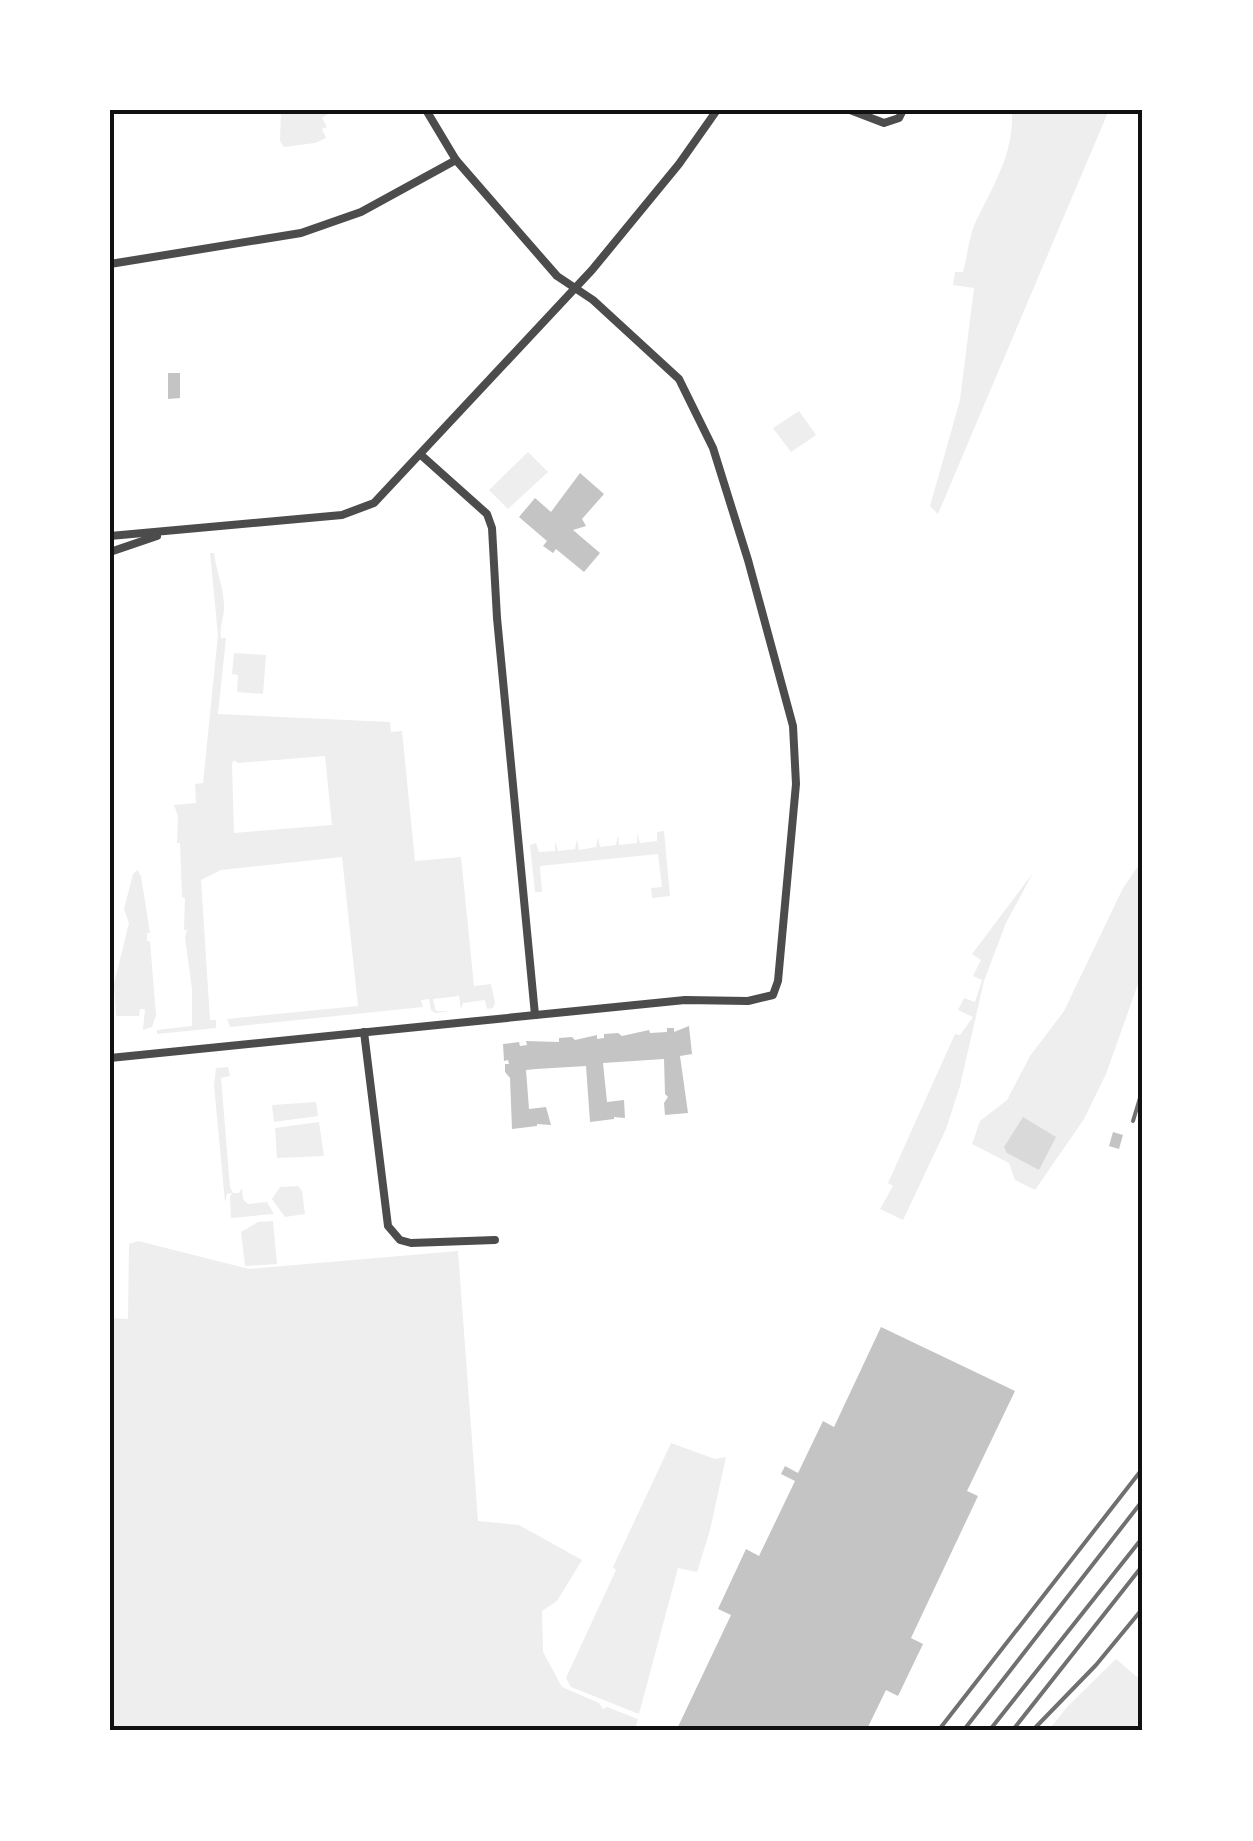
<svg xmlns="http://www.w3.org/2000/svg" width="1253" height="1841" viewBox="0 0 1253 1841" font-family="'Fira Sans Condensed',sans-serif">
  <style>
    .green { fill: #eee; fill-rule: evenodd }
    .water { fill: #d9d9d9 }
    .building { fill: #c4c4c4 }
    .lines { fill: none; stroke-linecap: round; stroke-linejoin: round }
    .minor { stroke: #4c4c4c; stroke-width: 8 }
    .rail { stroke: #707070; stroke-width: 4 }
    .neatline { fill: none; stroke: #111; stroke-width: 4 }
  </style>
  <rect width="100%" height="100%" fill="#fff"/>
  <g class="green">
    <path d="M281,110H334L322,118L327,127L322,129L326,138L315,143L284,147L280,141Z"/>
    <path d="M1012,110H1109L938,514L930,506L960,400L974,288L953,285L955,272H963C968,254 969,233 978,217C996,181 1014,151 1012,110Z"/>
    <path d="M799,411L816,435L791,452L773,428Z"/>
    <path d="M528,452L548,472L508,509L489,490Z"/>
    <path d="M210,553H214C216,570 223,585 224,604C225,616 219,626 221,638H226L218,714L390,722L391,732L402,731L415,861L461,857L474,986L491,984L495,1003L493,1008L487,1009L485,1000L463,1003L461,1010L459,996L433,999L436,1011H449L435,1013L431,1010L429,999L421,1000L423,1007L230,1027L227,1019L358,1006L342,857L221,870L201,880L210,1020H216V1028L157,1034V1030L192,1026V989L185,937L187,930H184L185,898L182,897L180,843H177L178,816L174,805L196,803L195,784L203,783L218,635ZM325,756L332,825L234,833L232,764L234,760L238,763Z"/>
    <path d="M234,653L266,655L263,694L237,692L238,675L232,674Z"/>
    <path d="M664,831L670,896L652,898L651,888L662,887L658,854L540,866L542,892H535L530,845L536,843L539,852L555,851V841L558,851L575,849L577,839L579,850L596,847L598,837L600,847L616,845L618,835L619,845L637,843V833L640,843L657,841V832Z"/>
    <path d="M1143,859V970L1106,1074L1084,1119L1035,1190L1015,1180L1009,1163L972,1144L980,1121L1007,1100L1030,1056L1064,1011L1123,888Z"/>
    <path d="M137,870L141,876L150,933H147V941H150L156,1015L152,1027L143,1030L145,1009H140L139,1016H116L114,984L129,923L124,909L133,874Z"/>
    <path d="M1033,873L1006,923L984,981L960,1086L946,1129L903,1220L880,1209L893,1186L888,1183L955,1034L960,1035L973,1017L958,1010L964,998L975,1002L982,980L973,976L981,960L972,954Z"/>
    <path d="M228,1067L230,1076L221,1078L230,1187L233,1193H239L242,1188L243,1199L248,1204L267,1202L274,1214L231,1218L230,1197L232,1193L227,1194L225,1202L214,1085L216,1068Z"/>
    <path d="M316,1102L318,1116L274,1122L272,1105Z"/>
    <path d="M319,1122L324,1156L277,1158L275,1128Z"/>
    <path d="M298,1186L302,1191L305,1214L285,1217L272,1199L280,1187Z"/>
    <path d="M273,1221L277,1264L245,1266L241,1232L258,1222Z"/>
    <path d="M138,1241L249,1269L458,1251L478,1521L519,1525L582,1560L557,1601L542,1611L543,1652L562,1687L599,1703L603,1709L607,1707L638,1719L634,1731H110V1318L128,1319L129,1244Z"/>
    <path d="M671,1443L715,1459L726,1457L710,1530L697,1572L678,1568L639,1714L571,1687L566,1678L616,1570L613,1567Z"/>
    <path d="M1116,1659L1137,1677L1143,1672V1721L1130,1731H1048L1067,1707Z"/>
  </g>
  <path class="water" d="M1023,1117L1056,1137L1039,1170L1007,1153L1004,1147Z"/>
  <g class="building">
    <path d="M168,373H180V398L168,399Z"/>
    <path d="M580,473L604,494L582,519L586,526L573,530L600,553L584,572L556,549L553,553L543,546L547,541L519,517L535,498L551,512Z"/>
    <path d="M689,1026L692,1054L680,1056L688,1113L665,1115L664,1103L668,1097L665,1094L664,1059L603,1063L607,1102L624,1100L625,1118L614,1117V1119L590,1122L586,1066L536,1069L526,1070L529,1109L546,1107L551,1125L537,1124V1126L512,1129L510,1078L505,1072V1064H509L508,1060L504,1061L503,1044L519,1042L520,1046L527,1045L526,1041L559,1042V1038L572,1037L575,1040L597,1035V1039L604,1038V1034L618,1033L622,1036L649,1030L650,1033L667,1032V1028H674V1032Z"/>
    <path d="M1113,1132L1123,1135L1119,1149L1109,1146Z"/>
    <path d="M881,1327L1015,1391L967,1491L978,1496L911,1638L923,1644L898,1696L886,1690L866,1731H676L731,1615L718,1609L746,1549L759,1556L795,1481L781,1474L785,1466L798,1473L823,1421L834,1427Z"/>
  </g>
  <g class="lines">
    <g class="minor">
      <path d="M850,110L884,123L899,118L903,110"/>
      <path d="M110,264L301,233L361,212L456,160"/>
      <path d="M421,455L487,514L492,528L497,618L535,1015"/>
      <path d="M110,536L342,515L374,503L592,270L679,164L717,110"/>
      <path d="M110,552L157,536"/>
      <path d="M364,1032L388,1226L400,1240L411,1243L495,1240"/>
      <path d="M110,1058L685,1000L748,1001L773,995L778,981L796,784L793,726L748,560L713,448L679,379L593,300L557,276L456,160L426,110"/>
    </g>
    <g class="rail">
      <path d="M1133,1121L1143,1088"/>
      <path d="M938,1731L1143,1468"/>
      <path d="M963,1731L1143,1500"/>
      <path d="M989,1731L1143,1537"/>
      <path d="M1012,1731L1143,1565"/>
      <path d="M1032,1731L1096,1665L1143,1608"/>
    </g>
  </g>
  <rect width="1253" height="1841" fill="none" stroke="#ffffff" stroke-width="225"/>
  <rect x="112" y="112" width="1028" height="1616" class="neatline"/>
</svg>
